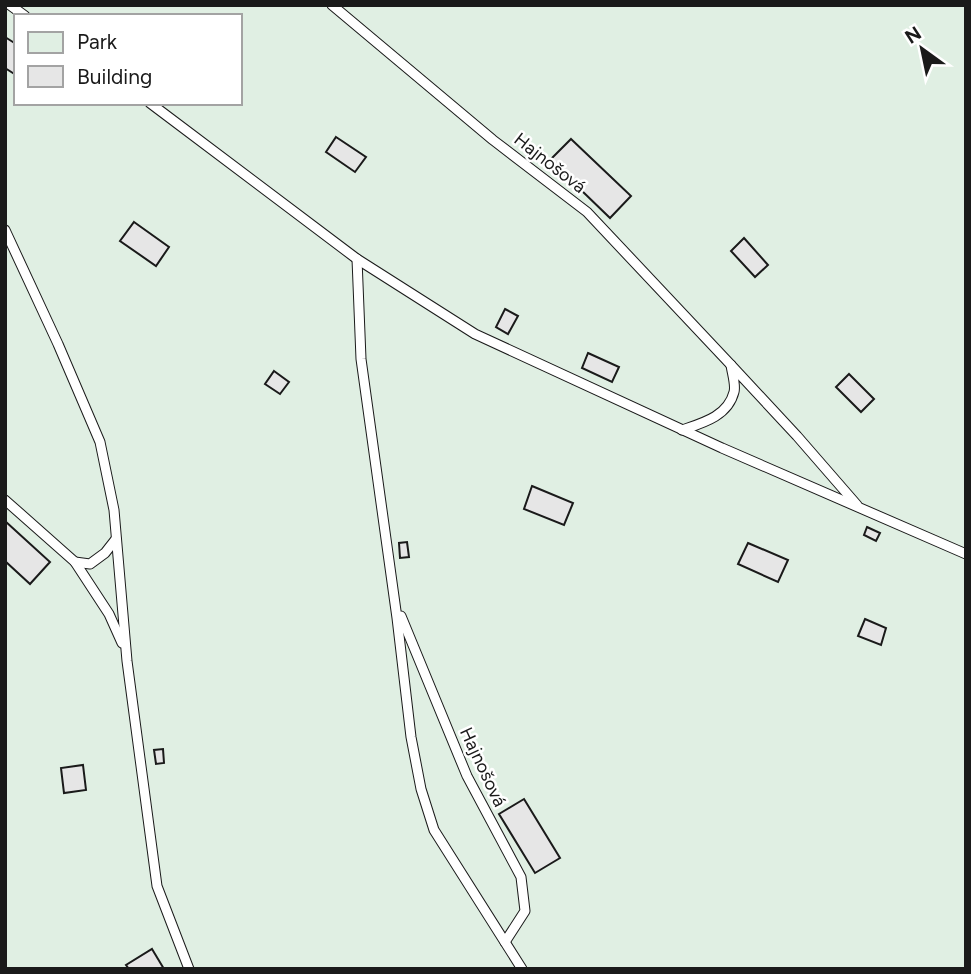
<svg xmlns="http://www.w3.org/2000/svg" width="971" height="974" viewBox="0 0 971 974" font-family="Figtree,sans-serif">
  <style>
    .green { fill: #e0efe3; stroke: #6a6a6a; stroke-width: 2; fill-rule: evenodd }
    .building { fill: #e6e6e6; stroke: #1a1a1a; stroke-width: 2 }
    .lines { fill: none; stroke-linecap: round; stroke-linejoin: round }
    .lane-casing { stroke: #1a1a1a; stroke-width: 11 }
    .lane { stroke: #fff; stroke-width: 9 }
    .labels { text-anchor: middle; stroke-width: 5; stroke-linejoin: round; paint-order: stroke }
    .street-label { font-size: 18px; fill: #1a1a1a; stroke: #fff }
  </style>
  <rect width="100%" height="100%" fill="#fff"/>
  <path class="green" d="M5,5H966V969H5ZM16,16H240V103H16Z"/>
  <g class="building">
    <path d="M5,37L16,44V75L5,68Z"/>
    <path d="M336,137L366,157L355,172L326,152Z"/>
    <path d="M571,139L631,196L610,218L550,160Z"/>
    <path d="M134,222L169,247L156,266L120,241Z"/>
    <path d="M744,238L768,265L755,277L731,251Z"/>
    <path d="M505,309L518,316L508,334L496,327Z"/>
    <path d="M588,353L619,367L612,382L582,368Z"/>
    <path d="M274,371L289,382L280,394L265,384Z"/>
    <path d="M849,374L874,399L861,412L836,387Z"/>
    <path d="M532,486L573,503L564,525L524,509Z"/>
    <path d="M5,521L50,562L30,584L5,561Z"/>
    <path d="M867,527L880,533L876,541L864,535Z"/>
    <path d="M407,542L409,557L400,558L399,543Z"/>
    <path d="M748,543L788,560L778,582L738,564Z"/>
    <path d="M865,619L886,628L881,645L858,636Z"/>
    <path d="M163,749L164,763L156,764L154,750Z"/>
    <path d="M83,765L86,790L64,793L61,768Z"/>
    <path d="M524,799L560,858L535,873L499,814Z"/>
    <path d="M152,949L164,969H129L126,965Z"/>
  </g>
  <g class="lines">
    <g class="lane-casing">
      <g id="lane">
        <path d="M10,5L25,16"/>
        <path d="M332,5L493,140L587,212L731,365"/>
        <path d="M150,103L357,259L475,334L722,448L966,554"/>
        <path d="M5,230L58,344L100,442L114,510L127,661L157,886L189,969"/>
        <path d="M357,259L361,359L397,618L411,737L421,789L434,830L522,969"/>
        <path d="M682,430C703,423 728,416 734,392C736,385 732,373 731,365L797,436L857,505"/>
        <path d="M5,500L75,562L109,614L122,643"/>
        <path d="M75,562L90,564L105,553L116,539"/>
        <path d="M401,616L467,776L521,877L525,911L505,942"/>
      </g>
    </g>
    <use href="#lane" class="lane"/>
  </g>
  <g class="labels">
    <g class="street-label">
      <text transform="translate(550 163) rotate(38)" y="6">Hajnošová</text>
      <text transform="translate(483 767) rotate(65)" y="6">Hajnošová</text>
    </g>
  </g>
  <rect width="971" height="974" fill="none" stroke="#1a1a1a" stroke-width="14"/>
  <rect x="14" y="14" width="228" height="91" fill="#ffffff" stroke="#a3a3a3" stroke-width="2"/>
  <rect x="28" y="32" width="35" height="21" fill="#e0efe3" stroke="#a3a3a3" stroke-width="2"/>
  <text x="77" y="49" font-size="21" fill="#1a1a1a">Park</text>
  <rect x="28" y="66" width="35" height="21" fill="#e6e6e6" stroke="#a3a3a3" stroke-width="2"/>
  <text x="77" y="84" font-size="21" fill="#1a1a1a">Building</text>
  <g transform="translate(922 49) rotate(327)" stroke="#ffffff" stroke-width="5" paint-order="stroke">
  <path d="M0-5L12 26L0 18L-12 26Z" fill="#1a1a1a"/>
  <text y="-10" font-size="19" font-weight="bold" text-anchor="middle" fill="#1a1a1a">N</text>
  </g>
</svg>
